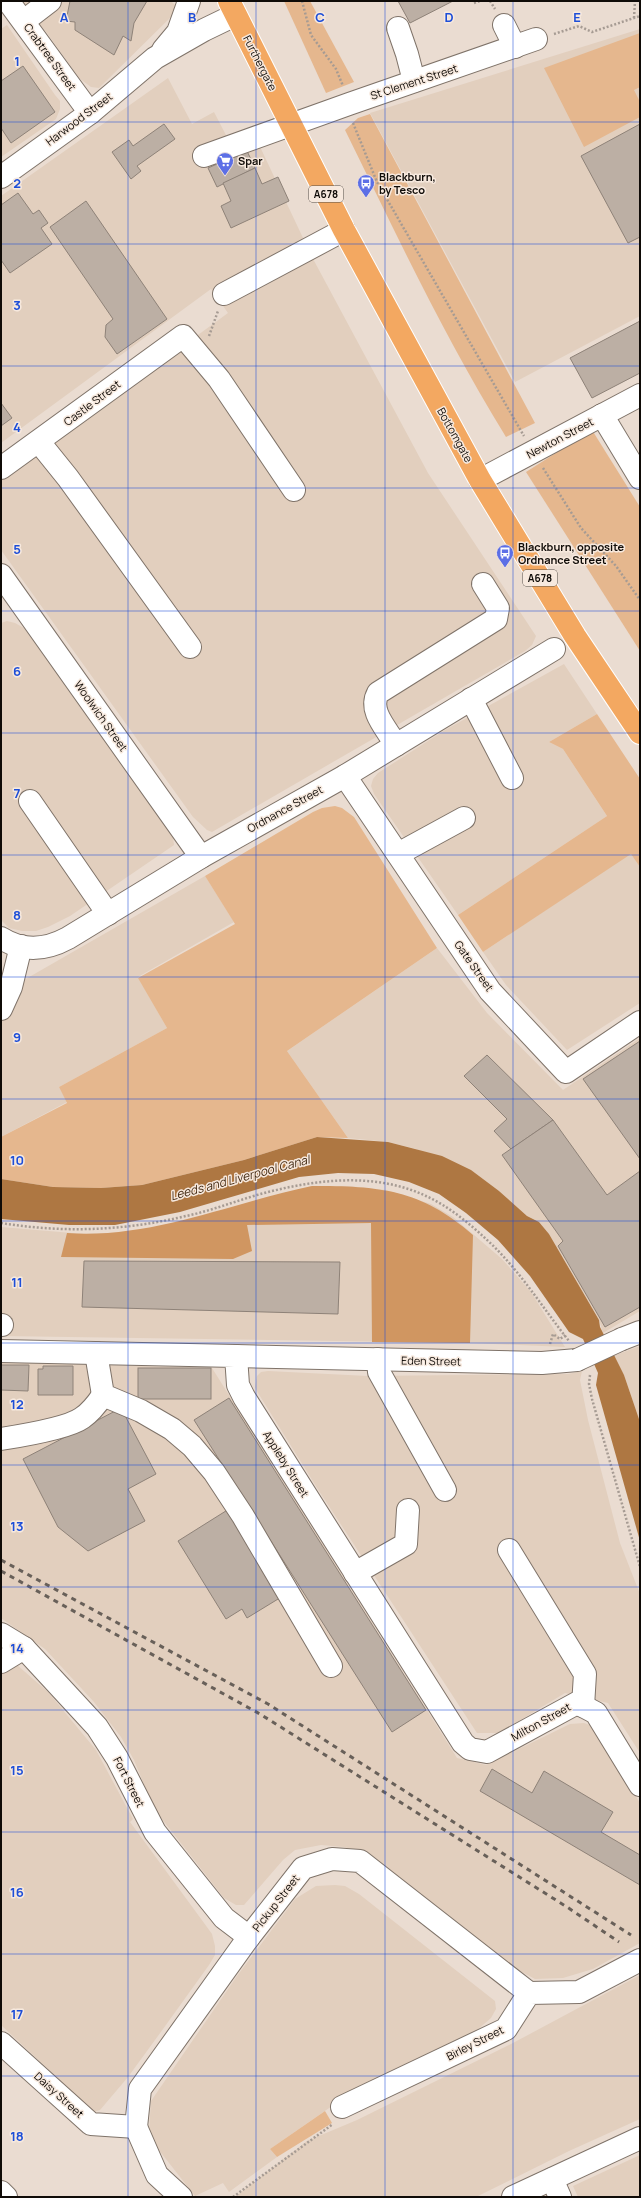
<svg xmlns="http://www.w3.org/2000/svg" width="641" height="2198" viewBox="0 0 641 2198" font-family="Manrope,sans-serif">
  <style>
    .built { fill: #e2cfbe }
    .green { fill: #e5b78e }
    .forest { fill: #d09661 }
    .water { fill: #ae7742 }
    .building { fill: #bcafa4; stroke: #8e8278 }
    .lines { fill: none; stroke-linecap: round; stroke-linejoin: round }
    .minor-casing { stroke: #7f7369; stroke-width: 24 }
    .highway-casing { stroke: #fff; stroke-width: 24 }
    .path { stroke: #a69b93; stroke-width: 2.5; stroke-dasharray: 2 2; stroke-linecap: butt }
    .minor { stroke: #fff; stroke-width: 22 }
    .highway { stroke: #f3a861; stroke-width: 22 }
    .rail { stroke: #686059; stroke-width: 3; stroke-dasharray: 5 5; stroke-linecap: butt }
    .minor-bridge-casing { stroke: #7f7369; stroke-width: 24; stroke-linecap: butt }
    .minor-bridge { stroke: #fff; stroke-width: 22 }
    .grid { fill: none; stroke: #1d4ed8; stroke-width: 1; stroke-opacity: 0.55 }
    .labels { text-anchor: middle; stroke-width: 3; stroke-linejoin: round; paint-order: stroke }
    .shield { fill: #f7e9de; stroke: #554e48; stroke-width: 1 }
    .shield-label { font-size: 10px; font-weight: bold; fill: #0f0b07 }
    .street-label { font-size: 11px; fill: #0f0b07; stroke: #f7e9de }
    .poi-label { font-size: 11px; font-weight: bold; fill: #0f0b07; stroke: #f7e9de; text-anchor: start }
    .water-label { font-size: 12px; font-style: italic; fill: #442b14; stroke: #f7e9de }
    .grid-label { font-size: 13px; text-anchor: middle; font-weight: bold; fill: #1d4ed8; stroke: #f7e9de; stroke-width: 3; stroke-linejoin: round; paint-order: stroke }
  </style>
  <rect width="100%" height="100%" fill="#eadcd1"/>
  <g class="built">
    <path d="M19,1H171L176,6L175,13L99,88L91,87L79,78L47,33Z"/>
    <path d="M7,25L55,95L60,101V109L56,119L1,157V29Z"/>
    <path d="M640,29V316L515,382L370,113Z"/>
    <path d="M168,78L192,124L214,112L228,139L253,132L312,257L428,473L536,636L532,645L525,651L212,832L207,830L193,817L1,550V479L228,313L211,289L1,443V196Z"/>
    <path d="M7,621L15,623L24,628L168,827L173,837L174,845L70,916L48,927L36,931H22L9,928L1,920V623Z"/>
    <path d="M564,664L597,714L549,742L563,749L607,816L458,915L374,794L371,786L373,779L378,773L445,730Z"/>
    <path d="M631,853L640,867V1003L567,1050L506,985L483,952Z"/>
    <path d="M205,876L234,922L138,977L167,1028L59,1087L67,1102L1,1137V979L17,984Z"/>
    <path d="M437,948L487,1013L563,1090L640,1038V1311L603,1333L599,1320L549,1234L539,1222L527,1216L499,1191L416,1149L388,1142L348,1138L287,1051Z"/>
    <path d="M312,1186H348L386,1190L431,1204L453,1217L502,1259L531,1292L565,1347L470,1343L1,1336V1227L84,1234L131,1232L184,1221Z"/>
    <path d="M640,1346V1422L624,1375L613,1356Z"/>
    <path d="M1,1362L212,1368L457,1758L486,1765L570,1724L584,1723L590,1725L595,1731L640,1803V1943L593,1969L563,1978L535,1979L518,1970L357,1851L344,1847L321,1845L295,1850L283,1860L244,1905H236L224,1898L154,1809L134,1760L121,1737L94,1702L45,1649L1,1618Z"/>
    <path d="M268,1371L368,1376L568,1374L582,1371L580,1380L588,1420L620,1543L640,1594V1753L608,1703L565,1693L499,1733H477L319,1491L258,1393L255,1387L257,1376L261,1372Z"/>
    <path d="M1,1651L48,1692L96,1750L133,1819L130,1822L204,1923L212,1934L215,1946V1955L209,1965L163,2029L128,2077L100,2110L94,2112L1,2025Z"/>
    <path d="M335,1885L345,1886L359,1894L495,2001L496,2009L491,2018L477,2030L345,2097L270,2149L277,2157L229,2192L223,2183L195,2196L151,2140L149,2131L151,2101L237,1976L295,1899L316,1886Z"/>
    <path d="M640,1975V2119L569,2151L476,2197H235L307,2141L357,2120L513,2043Z"/>
    <path d="M640,2155V2197H578L573,2186Z"/>
  </g>
  <g class="green">
    <path d="M284,1H310L354,82L326,93Z"/>
    <path d="M640,33V87L634,90L640,102V117L584,147L544,68Z"/>
    <path d="M370,114L535,423L506,437C445,338 396,234 345,130L358,118Z"/>
    <path d="M592,430L640,507V651L526,472Z"/>
    <path d="M597,714L640,779V867L631,854L483,952L458,915L607,816L563,749L549,742Z"/>
    <path d="M335,806L342,808L354,817L437,948L287,1051L348,1138L317,1137L244,1160L142,1185L101,1188L53,1187L1,1179V1137L67,1103L59,1087L167,1028L138,978L235,924L205,876L313,812L322,808Z"/>
    <path d="M325,2111L332,2123L277,2157L270,2149Z"/>
  </g>
  <path class="forest" d="M312,1186C379,1186 421,1189 473,1235L470,1343L372,1342L371,1223L247,1225L252,1251L233,1259L61,1257L67,1233C152,1239 230,1203 312,1186Z"/>
  <path class="water" d="M317,1137L388,1142L442,1156L471,1170L499,1191L527,1216L539,1222L549,1234L599,1320L600,1327L624,1375L640,1422V1541L596,1385L598,1373L583,1339L569,1332L530,1276L498,1240L466,1213L439,1194L409,1182L374,1174L338,1173L299,1177L180,1212L115,1225H69L1,1219V1179L53,1187L101,1188L142,1185L244,1160Z"/>
  <g class="building">
    <path d="M70,1H147L134,23L131,41L123,36L114,55L75,30V22L66,21Z"/>
    <path d="M398,1H453L410,23Z"/>
    <path d="M23,66L55,112L11,143L1,128V81Z"/>
    <path d="M164,124L175,139L137,166L141,171L131,179L112,152L129,140L133,146Z"/>
    <path d="M640,124V237L628,243L581,156Z"/>
    <path d="M247,151L255,168L217,187L208,168Z"/>
    <path d="M255,168L262,184L278,177L289,201L231,228L221,206L231,201L223,183Z"/>
    <path d="M18,193L33,214L39,210L48,223L41,228L52,244L10,273L1,260V205Z"/>
    <path d="M86,201L167,319L117,354L105,337L106,325L113,319L50,227Z"/>
    <path d="M640,321V373L592,398L570,358Z"/>
    <path d="M1,403L12,418L1,426Z"/>
    <path d="M640,1041V1159L583,1079Z"/>
    <path d="M487,1055L553,1120L511,1149L494,1131L507,1119L464,1076Z"/>
    <path d="M553,1120L607,1195L640,1171V1307L605,1327L558,1246L563,1241L502,1155Z"/>
    <path d="M84,1261L340,1262L338,1314L82,1307Z"/>
    <path d="M1,1365H29L28,1391L1,1390Z"/>
    <path d="M43,1366H73V1395H38V1369H43Z"/>
    <rect x="138" y="1368" width="73" height="31"/>
    <path d="M229,1398L426,1710L392,1732L194,1420Z"/>
    <path d="M121,1408L156,1474L128,1489L145,1521L88,1551L58,1527L23,1459Z"/>
    <path d="M229,1509L283,1596L247,1618L242,1609L226,1619L178,1541Z"/>
    <path d="M492,1769L532,1793L544,1771L613,1812L601,1832L640,1855V1885L480,1791Z"/>
  </g>
  <g class="lines">
    <g class="minor-casing">
      <g id="minor">
        <path d="M8,1L90,113"/>
        <path d="M24,21L50,1"/>
        <path d="M504,25L515,47"/>
        <path d="M398,28L407,54L414,81"/>
        <path d="M163,50L178,32L189,1"/>
        <path d="M204,156L349,104L536,39"/>
        <path d="M1,177L90,113L155,58L204,30L235,15"/>
        <path d="M224,294L344,230"/>
        <path d="M602,415L640,478"/>
        <path d="M39,442L68,478L190,647"/>
        <path d="M1,468L183,336L219,379L294,490"/>
        <path d="M480,480L640,395"/>
        <path d="M1,575L201,857"/>
        <path d="M471,699L512,778"/>
        <path d="M396,745C387,729 368,711 378,693L496,619L498,608L483,584"/>
        <path d="M345,776L490,991L566,1072L640,1022"/>
        <path d="M30,801L108,914"/>
        <path d="M398,854L464,818"/>
        <path d="M1,938C23,952 46,950 68,938L201,857L345,776L554,649"/>
        <path d="M1,1009L11,987L21,946"/>
        <path d="M1,1325H2"/>
        <path d="M622,1339L640,1332"/>
        <path d="M1,1351L236,1356L238,1385L244,1397L463,1743L470,1749L487,1752L577,1703L596,1713L640,1785"/>
        <path d="M96,1353L103,1395L141,1411L172,1429L192,1446L214,1472L243,1516L331,1666"/>
        <path d="M236,1356L542,1363L577,1360"/>
        <path d="M378,1359L379,1372L445,1490"/>
        <path d="M1,1439C20,1436 68,1428 82,1418C91,1412 97,1404 103,1395"/>
        <path d="M509,1550L585,1674L583,1706"/>
        <path d="M355,1573L406,1544L408,1510"/>
        <path d="M1,1634L24,1648L97,1727L117,1758L155,1832L224,1918L249,1937"/>
        <path d="M1,1662L24,1648"/>
        <path d="M1,2043L91,2124L136,2127"/>
        <path d="M342,2107L506,2029L529,1993L579,1992L640,1960"/>
        <path d="M136,2127L140,2089L249,1937L303,1868L332,1859L360,1861L529,1993"/>
        <path d="M136,2127L157,2175L181,2197"/>
        <path d="M552,2179L560,2197"/>
        <path d="M1,2192L6,2197"/>
        <path d="M513,2197L640,2138"/>
      </g>
    </g>
    <g class="highway-casing">
      <path id="highway" d="M229,1L344,230L480,480L575,636L640,733"/>
    </g>
    <g class="path">
      <path d="M302,1L311,35L336,69L343,86"/>
      <path d="M490,1L495,9"/>
      <path d="M474,3L480,1"/>
      <path d="M634,18L635,1"/>
      <path d="M554,34L579,26L592,32L640,16"/>
      <path d="M353,123L377,182L524,436"/>
      <path d="M209,336L218,311"/>
      <path d="M543,468L581,528L616,566L640,600"/>
      <path d="M1,1223C63,1233 124,1231 186,1216C210,1211 233,1202 257,1195C311,1180 373,1171 426,1196C448,1206 469,1223 486,1239C519,1269 542,1307 569,1341"/>
      <path d="M550,1344L553,1334L560,1339L565,1335"/>
      <path d="M590,1375L589,1384L592,1399L640,1567"/>
      <path d="M233,2197L333,2124"/>
    </g>
    <use href="#minor" class="minor"/>
    <use href="#highway" class="highway"/>
    <g class="rail">
      <path d="M1,1560L268,1704L631,1935"/>
      <path d="M1,1571L260,1714L567,1907L619,1942"/>
    </g>
    <g class="minor-bridge-casing">
      <path id="minor-bridge" d="M577,1360L622,1339"/>
    </g>
    <use href="#minor-bridge" class="minor-bridge"/>
  </g>
  <path class="grid" d="M128,1V2197M256,1V2197M385,1V2197M513,1V2197M1,122H640M1,244H640M1,366H640M1,488H640M1,611H640M1,733H640M1,855H640M1,977H640M1,1099H640M1,1221H640M1,1343H640M1,1465H640M1,1587H640M1,1710H640M1,1832H640M1,1954H640M1,2076H640"/>
  <defs>
    <g id="supermarket-pin" transform="scale(0.9)"><path d="M0 17L-7.5 6A9.5 9.5 0 1 1 7.5 6Z" fill="#5c6fe6" stroke="#f7e9de"/><path d="M-6-5.5h2.5l.6 2H6L4.5 2H-2.5L-4.4-4H-6ZM-1.5 3.2a1.3 1.3 0 1 0 .1 0ZM3 3.2a1.3 1.3 0 1 0 .1 0Z" fill="#fff"/></g>
    <g id="bus-pin" transform="scale(0.9)"><path d="M0 17L-7.5 6A9.5 9.5 0 1 1 7.5 6Z" fill="#5c6fe6" stroke="#f7e9de"/><path d="M-5-6H5V4H4V6H2V4H-2V6H-4V4H-5ZM-3.5-4V0h7V-4ZM-3.5 1.2v1.5H-2V1.2ZM2 1.2v1.5H3.5V1.2Z" fill="#fff"/></g>
  </defs>
  <g fill-rule="evenodd">
    <use href="#supermarket-pin" x="225" y="161"/>
    <use href="#bus-pin" x="366" y="183"/>
    <use href="#bus-pin" x="505" y="553"/>
  </g>
  <g class="labels">
    <g class="shield">
      <rect x="309" y="186" width="34" height="16" rx="3"/>
      <rect x="523" y="570" width="34" height="16" rx="3"/>
    </g>
    <g class="shield-label">
      <text x="326" y="198">A678</text>
      <text x="540" y="582">A678</text>
    </g>
    <g class="street-label">
      <text transform="translate(50 57) rotate(54)" y="4">Crabtree Street</text>
      <text transform="translate(260 63) rotate(63)" y="4">Furthergate</text>
      <text transform="translate(414 82) rotate(-18)" y="4">St Clement Street</text>
      <text transform="translate(79 119) rotate(-37)" y="4">Harwood Street</text>
      <text transform="translate(92 403) rotate(-37)" y="4">Castle Street</text>
      <text transform="translate(455 435) rotate(61)" y="4">Bottomgate</text>
      <text transform="translate(560 438) rotate(-28)" y="4">Newton Street</text>
      <text transform="translate(101 716) rotate(55)" y="4">Woolwich Street</text>
      <text transform="translate(285 809) rotate(-29)" y="4">Ordnance Street</text>
      <text transform="translate(474 966) rotate(55)" y="4">Gate Street</text>
      <text transform="translate(431 1361) rotate(1)" y="4">Eden Street</text>
      <text transform="translate(286 1464) rotate(58)" y="4">Appleby Street</text>
      <text transform="translate(541 1722) rotate(-29)" y="4">Milton Street</text>
      <text transform="translate(129 1782) rotate(63)" y="4">Fort Street</text>
      <text transform="translate(276 1903) rotate(-52)" y="4">Pickup Street</text>
      <text transform="translate(475 2043) rotate(-27)" y="4">Birley Street</text>
      <text transform="translate(59 2095) rotate(42)" y="4">Daisy Street</text>
    </g>
    <g class="poi-label">
      <text x="238" y="165">Spar</text>
      <text x="379" y="181">Blackburn,<tspan x="379" dy="13">by Tesco</tspan></text>
      <text x="518" y="551">Blackburn, opposite<tspan x="518" dy="13">Ordnance Street</tspan></text>
    </g>
    <g class="water-label">
      <text transform="translate(240 1178) rotate(-15)" y="4">Leeds and Liverpool Canal</text>
    </g>
  </g>
  <g class="grid-label">
    <text x="64" y="22">A</text>
    <text x="192" y="22">B</text>
    <text x="320" y="22">C</text>
    <text x="449" y="22">D</text>
    <text x="577" y="22">E</text>
    <text x="17" y="66">1</text>
    <text x="17" y="188">2</text>
    <text x="17" y="310">3</text>
    <text x="17" y="432">4</text>
    <text x="17" y="554">5</text>
    <text x="17" y="676">6</text>
    <text x="17" y="798">7</text>
    <text x="17" y="920">8</text>
    <text x="17" y="1042">9</text>
    <text x="17" y="1165">10</text>
    <text x="17" y="1287">11</text>
    <text x="17" y="1409">12</text>
    <text x="17" y="1531">13</text>
    <text x="17" y="1653">14</text>
    <text x="17" y="1775">15</text>
    <text x="17" y="1897">16</text>
    <text x="17" y="2019">17</text>
    <text x="17" y="2141">18</text>
  </g>
  <rect width="641" height="2198" fill="none" stroke="#0f0b07" stroke-width="4"/>
</svg>
